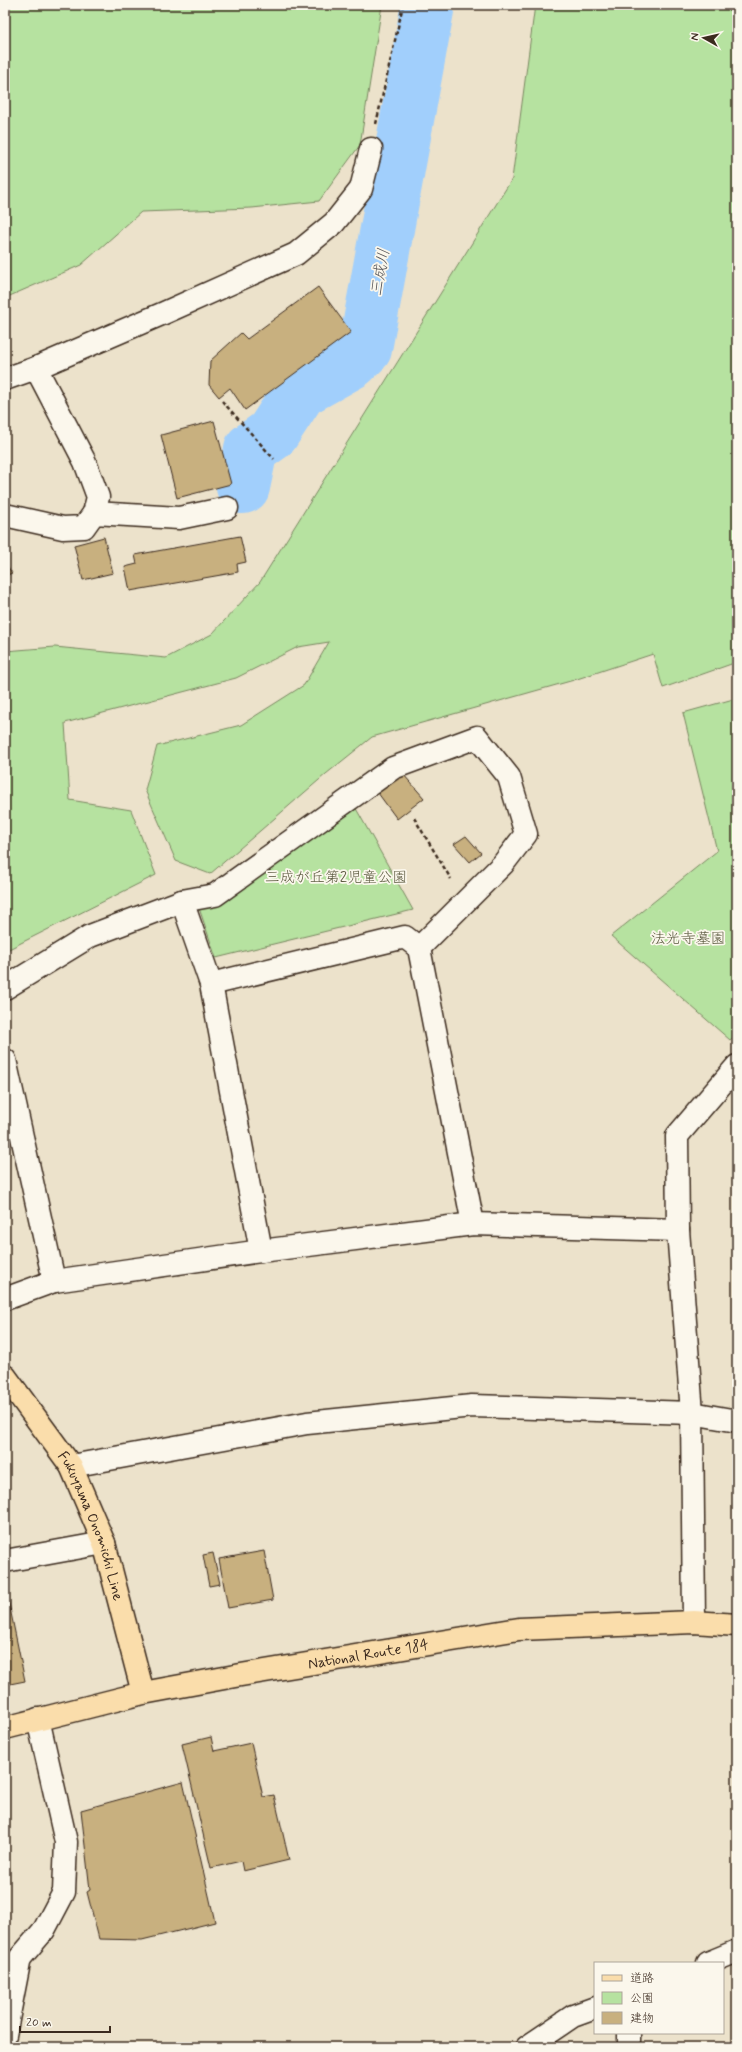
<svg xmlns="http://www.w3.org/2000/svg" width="742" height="2052" viewBox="0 0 742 2052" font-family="Mynerve,'Klee One',sans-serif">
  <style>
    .green { fill: #b6e2a0; stroke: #78865f }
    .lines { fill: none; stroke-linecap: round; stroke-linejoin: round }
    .river { stroke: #a1cffc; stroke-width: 54 }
    .building { fill: #c8b07f; stroke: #3b2a1e }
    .minor-casing { stroke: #3b2a1e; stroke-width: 25 }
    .major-casing { stroke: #3b2a1e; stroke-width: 25 }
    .highway-casing { stroke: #3b2a1e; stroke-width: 25 }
    .path { stroke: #3b2a1e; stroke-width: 2.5; stroke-dasharray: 4 3; stroke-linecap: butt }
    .minor { stroke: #fbf7ec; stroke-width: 22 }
    .major { stroke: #faddab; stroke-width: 22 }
    .highway { stroke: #faddab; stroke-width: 22 }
    .labels { text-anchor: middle; stroke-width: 3.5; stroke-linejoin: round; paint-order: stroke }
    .park-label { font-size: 15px; fill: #5a583e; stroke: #fbf7ec }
    .street-label { font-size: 15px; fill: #3b2a1e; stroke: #fbf7ec }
    .water-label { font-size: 16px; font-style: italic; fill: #545356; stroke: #fbf7ec }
  </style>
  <rect width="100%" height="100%" fill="#ece2cb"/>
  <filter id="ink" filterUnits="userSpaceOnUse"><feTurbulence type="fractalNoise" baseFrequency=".025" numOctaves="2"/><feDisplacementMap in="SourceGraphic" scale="8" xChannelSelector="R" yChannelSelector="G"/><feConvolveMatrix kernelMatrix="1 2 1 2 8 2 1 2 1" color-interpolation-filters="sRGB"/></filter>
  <g filter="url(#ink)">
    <g class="green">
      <path d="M5,5H382L360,145L319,201L252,208L141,212L81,265L5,298Z"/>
      <path d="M535,5H737V662L663,688L653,654L574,680L372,737L326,774L210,874L176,861L145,790L157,746L241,725L304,685L329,642L298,647L236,678L65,723L70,800L131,810L156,875L5,951V651L55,647L166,658L212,634L260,582L512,179Z"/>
      <path d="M737,698V1034L730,1040L611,936L717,851L683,713Z"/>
      <path d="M354,805L413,910L216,958L199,908Z"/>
    </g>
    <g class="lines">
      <path class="river" d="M243,487L251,449L272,434L300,391L352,362L365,349L428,5"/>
    </g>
    <g class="building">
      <path d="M318,287L351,332L245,410L230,388L219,397L209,385L210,361L241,333L247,339Z"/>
      <path d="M214,421L231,484L177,498L161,435Z"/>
      <path d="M240,536L246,562L237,564L238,572L130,591L125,567L137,564L135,555Z"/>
      <path d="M104,537L113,573L83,580L74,545Z"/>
      <path d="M5,563L12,573L5,576Z"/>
      <path d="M403,774L424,798L397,819L375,789Z"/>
      <path d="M466,836L481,853L470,862L454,844Z"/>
      <path d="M264,1551L273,1600L228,1608L219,1559Z"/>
      <path d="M213,1553L220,1584L209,1586L203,1555Z"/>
      <path d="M5,1584L25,1681L5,1685Z"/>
      <path d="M211,1737L214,1751L251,1743L263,1797L274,1795L289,1860L243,1871L241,1861L211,1868L182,1744Z"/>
      <path d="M183,1782L215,1922L142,1940L99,1939L87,1892L90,1890L81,1810Z"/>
    </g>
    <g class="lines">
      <g class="minor-casing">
        <g id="minor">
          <path d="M36,368L85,462L98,497L94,513"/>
          <path d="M5,379L36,368L164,313L296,254L334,223L361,189L371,149"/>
          <path d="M5,515L63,528L84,527L94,513L179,518L227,508"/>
          <path d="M182,901L211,984L261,1251"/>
          <path d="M211,984L405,937L419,948L473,1224"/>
          <path d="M5,988L90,936L182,901L215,895L393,768L477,737L509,777L526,834L503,864L419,948"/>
          <path d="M5,1060L54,1281"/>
          <path d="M5,1299L54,1281L261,1251L473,1224L678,1230"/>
          <path d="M71,1466L307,1423L472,1406L692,1413L737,1421"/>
          <path d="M5,1561L104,1543"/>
          <path d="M694,1622L692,1413L678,1230L677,1136L737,1066"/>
          <path d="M708,1963L737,1951"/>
          <path d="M5,2035L20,1958L44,1930L64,1892L66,1842L38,1719"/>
          <path d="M527,2047L573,2016L595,2008"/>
          <path d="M629,2047V2033"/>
        </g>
      </g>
      <g class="major-casing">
        <g id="major">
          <path id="s1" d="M5,1376L71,1466L104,1543L143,1693"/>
        </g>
      </g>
      <g class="highway-casing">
        <g id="highway">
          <path id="s2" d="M5,1728L143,1693L235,1676L519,1629L694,1622L737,1625"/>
        </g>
      </g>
      <g class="path">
        <path d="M376,124L403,5"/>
        <path d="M222,401L274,459"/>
        <path d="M414,818L451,879"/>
      </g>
      <use href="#minor" class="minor"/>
      <use href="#major" class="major"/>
      <use href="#highway" class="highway"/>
    </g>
  </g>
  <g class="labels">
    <g class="park-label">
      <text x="336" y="882">三成が丘第2児童公園</text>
      <text x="688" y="943">法光寺墓園</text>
    </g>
    <g class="street-label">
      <text dy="5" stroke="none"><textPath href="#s1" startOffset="175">Fukuyama Onomichi Line</textPath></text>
      <text dy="5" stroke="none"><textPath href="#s2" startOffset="371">National Route 184</textPath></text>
    </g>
    <g class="water-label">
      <text transform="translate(379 272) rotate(-80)" y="6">三成川</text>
    </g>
  </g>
  <rect width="742" height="2052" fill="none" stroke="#fbf7ec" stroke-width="20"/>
  <rect x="10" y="10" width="722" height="2032" fill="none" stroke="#3b2a1e" stroke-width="1.5" filter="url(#ink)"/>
  <rect x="594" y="1962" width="130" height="72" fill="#fbf7ec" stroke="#aea59a"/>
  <rect x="602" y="1975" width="20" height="6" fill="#faddab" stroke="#aea59a"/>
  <text x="630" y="1982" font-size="12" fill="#3b2a1e">道路</text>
  <rect x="602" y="1992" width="20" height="12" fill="#b6e2a0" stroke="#aea59a"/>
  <text x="630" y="2002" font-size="12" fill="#3b2a1e">公園</text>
  <rect x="602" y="2012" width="20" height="12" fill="#c8b07f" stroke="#aea59a"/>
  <text x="630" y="2022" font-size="12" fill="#3b2a1e">建物</text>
  <g transform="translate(704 38) rotate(278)" stroke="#fbf7ec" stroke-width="3" paint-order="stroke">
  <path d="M0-3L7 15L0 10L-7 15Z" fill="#3b2a1e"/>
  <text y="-6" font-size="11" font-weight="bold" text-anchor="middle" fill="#3b2a1e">N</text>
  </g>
  <path d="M20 2026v6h90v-6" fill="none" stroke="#3b2a1e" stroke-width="2"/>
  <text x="26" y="2026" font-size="12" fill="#3b2a1e" stroke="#fbf7ec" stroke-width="3" paint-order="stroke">20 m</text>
</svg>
